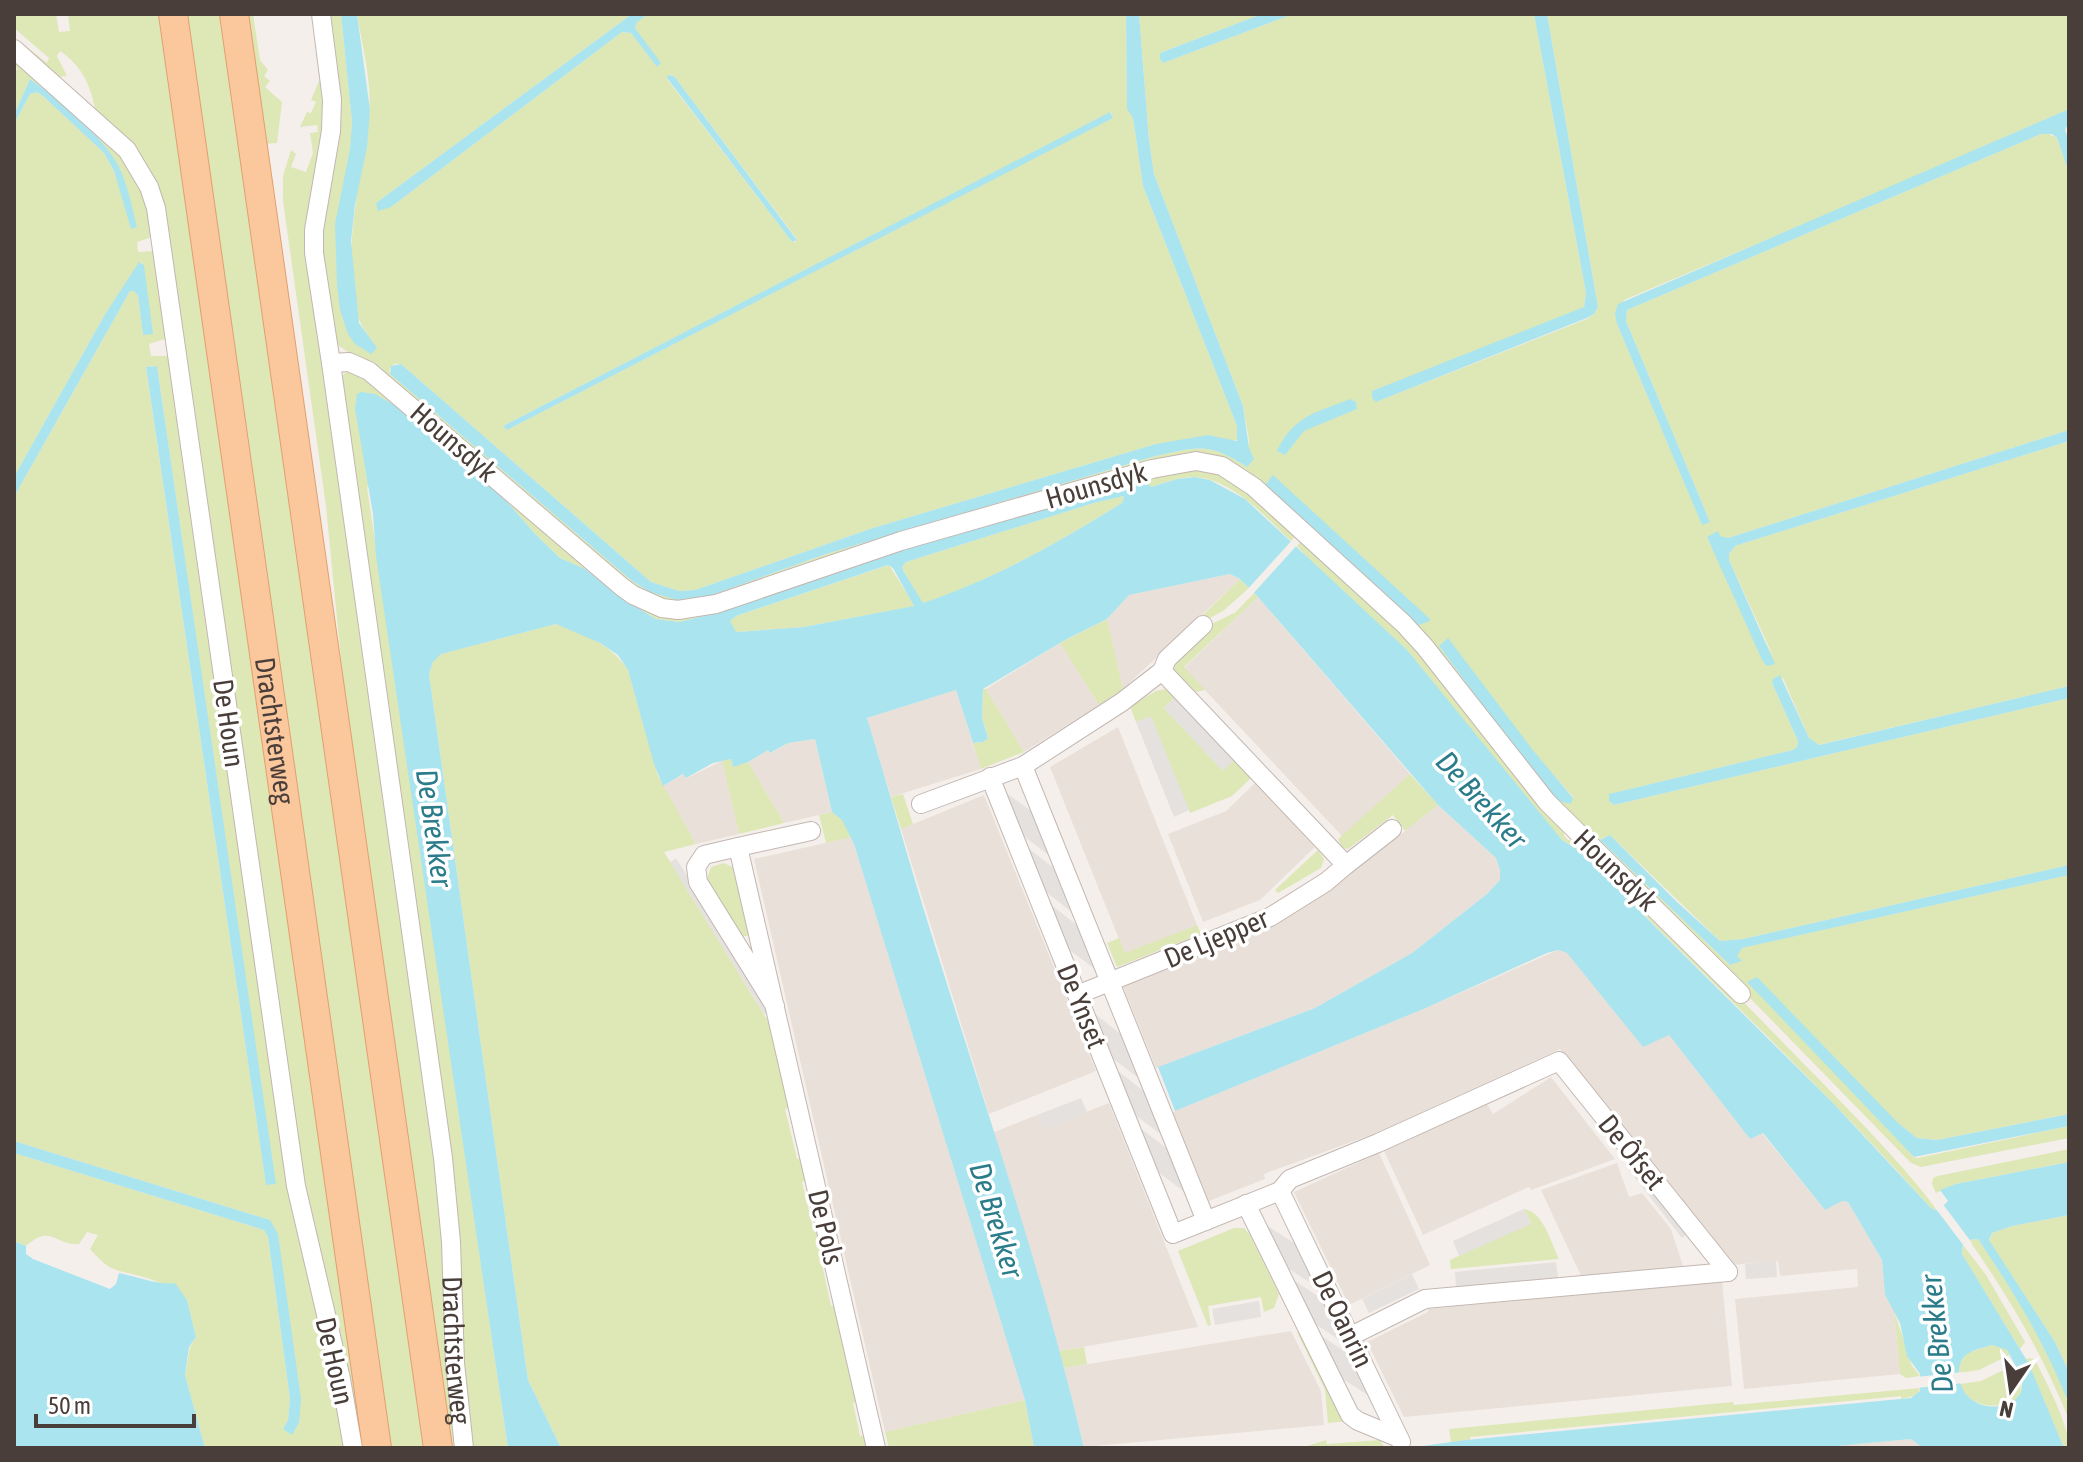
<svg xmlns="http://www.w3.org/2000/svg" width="2083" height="1462" viewBox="0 0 2083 1462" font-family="'Asap Condensed',sans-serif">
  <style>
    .residential { fill: #e9e0d9 }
    .green { fill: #dee7b6; fill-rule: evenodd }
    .parking { fill: #e4e1df }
    .water { fill: #aae5ef; fill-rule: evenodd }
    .pier { fill: #f5efeb }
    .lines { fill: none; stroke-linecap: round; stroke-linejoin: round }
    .street-casing { stroke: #c3b7b1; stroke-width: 20 }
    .primary-casing { stroke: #e19f6d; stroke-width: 30 }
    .street { stroke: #fff; stroke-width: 18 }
    .primary { stroke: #fbc89e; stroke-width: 28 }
    .labels { text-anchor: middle; stroke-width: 7; stroke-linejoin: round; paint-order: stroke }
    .street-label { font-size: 28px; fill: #493e39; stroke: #fff }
    .water-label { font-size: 30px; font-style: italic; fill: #2b7c8a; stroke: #fff }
  </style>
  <rect width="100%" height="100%" fill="#f5efeb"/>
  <g class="residential">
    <path d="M1230,574L1240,579L1123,689L1107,619L1129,595Z"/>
    <path d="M1258,597L1410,774L1342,836L1184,668Z"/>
    <path d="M1060,643L1099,705L1024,752L986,689Z"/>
    <path d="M956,690L981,769L891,797L867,718Z"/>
    <path d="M1118,727L1197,925L1125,954L1050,767Z"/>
    <path d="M815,739L832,812L784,823L748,762L768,750L771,753L788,743Z"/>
    <path d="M722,761L739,834L696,844L663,786L684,774L687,778Z"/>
    <path d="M1255,783L1315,847L1260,900L1203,922L1168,834L1226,811Z"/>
    <path d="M984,795L1096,1071L989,1114L901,829Z"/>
    <path d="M1438,805L1496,858L1500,870V880L1487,894L1412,953L1315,1008L1156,1068L1122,984L1270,924L1343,880Z"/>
    <path d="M852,837L1025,1400L885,1432L754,859Z"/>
    <path d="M1558,950L1568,953L1669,1035L1750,1139L1762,1133L1824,1209L1842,1201L1848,1202L1882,1260L1885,1295L1894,1311L1900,1374L1744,1389L1735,1299L1858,1287L1857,1269L1780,1276L1778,1261L1731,1265L1560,1049L1376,1133L1264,1174L1265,1179L1209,1201L1173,1113L1175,1111L1426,1008Z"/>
    <path d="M1551,1077L1615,1159L1531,1190L1529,1187L1423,1235L1384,1151L1487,1104L1493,1114Z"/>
    <path d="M1109,1103L1198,1327L1059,1351L994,1132L1037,1115L1043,1129Z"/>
    <path d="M1379,1153L1430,1265L1349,1305L1294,1192Z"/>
    <path d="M1617,1163L1629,1197L1642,1193L1671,1229L1683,1266L1581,1276L1541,1190Z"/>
    <path d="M1722,1281L1732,1386L1404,1417L1367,1342L1428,1312V1309Z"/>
    <path d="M1291,1331L1321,1391L1324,1425L1084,1447L1064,1368Z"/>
    <path d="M1911,1439L1923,1448H1816Z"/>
  </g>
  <g class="green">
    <path d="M14,14H56L59,32L70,31L68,14H162L365,1448H360L303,1185L162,207L95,108C90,84 81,65 60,51L57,56L67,76L57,77L14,44V37L47,63L49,58L14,28Z"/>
    <path d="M185,14H223L426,1448H389Z"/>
    <path d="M245,14H253L260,60L268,70L264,76L270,81L265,87L282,102L277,143L263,144Z"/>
    <path d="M328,14H341L352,122L340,310L373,340C328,299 365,167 369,112C372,81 362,45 357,14H632L376,203L391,207L622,32L631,33L657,66L635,28L637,22L648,14H1126L1127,102L1133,118L1143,186L1237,426V440L1156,444L873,528L695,590L679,591L651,582L401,364H394L389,370L390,374L632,581L650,592L709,596L826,554L1152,457C1197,447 1207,441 1247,467L1249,440L1243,406L1154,174L1149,140L1139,14H1262L1160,53L1163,63L1293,14H1534L1586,293L1584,307L1376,402L1587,319L1594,314L1598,307L1547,14H2069V109L1880,192L1624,300L1617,324L1702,524L1710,522L1626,321L1627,310L2041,134L2047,133L2057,138L2069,173V430L1728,538H1707L1774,658L1729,560V554L1735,546L2069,441V686L1818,745L1809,738L1783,678L1772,683L1798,741L1797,747L1793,750L1610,794L1609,801L1614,805L2069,698V865L1743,939L1720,941L1610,835L1600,840L1730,965L1741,948L2069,875V1114L1937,1140L1917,1138L1898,1123L1913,1157L1918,1158L2069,1126V1138L1921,1167L1911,1163L1704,951L1567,817L1431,646L1215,459L694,605L645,597L371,367L336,344L322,253V231L341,124ZM670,75L674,76L797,239L795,242H792L667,79ZM1111,112L1112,118L507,430L503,426ZM1439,646L1573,797L1571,804L1520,756Z"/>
    <path d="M14,56L111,139L144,189L153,233L149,238L137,242L138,252L156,251L168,338L149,344L151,356H170L334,1379L347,1448H205L185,1375L190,1347L196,1337L187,1300C175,1292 162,1282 147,1278C117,1269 113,1275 90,1249L98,1235L87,1232L79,1244C55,1246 52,1223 26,1246L14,1241V1153L264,1230L268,1237L290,1399L288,1420L283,1429L292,1434L299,1423L270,1220L14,1141V497L130,291H134L138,296L143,334L152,333L142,262L104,316L14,477V124L30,94L37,92L43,96L104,153L114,171L137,227L120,169L47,91L30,79L14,115V71L18,69L14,65ZM152,366H157L275,1184H266L146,368Z"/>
    <path d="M319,81H322L324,128L308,269L438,1190C447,1276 445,1362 455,1448H450L348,731L326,506L283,201V176L291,150L296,154L291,167L306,172L313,153L310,133L318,132L317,125L300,127L307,112L311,113L316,102L311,100Z"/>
    <path d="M349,370H354L661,611L1185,466L1234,477L1296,536L1291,541C1265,517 1233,479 1194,477C1179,477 1165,483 1151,487L1145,481L712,614L679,622L656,619L631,604L585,569L560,558L536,535L509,504L454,453L367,487L508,1448H472L342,383L343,375Z"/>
    <path d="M1124,496L1122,503C1058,543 994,579 923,604L904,572L902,567L906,562L1094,503Z"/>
    <path d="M1301,541L1401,626L1565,826L1564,836L1568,840L1579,839C1653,911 1727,984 1799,1059C1847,1108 1896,1156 1938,1211L1931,1208C1819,1083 1697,968 1578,850L1562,840L1297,546Z"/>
    <path d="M889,565L915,606L804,627L735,632L729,621L736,616Z"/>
    <path d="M1240,579L1249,588L1223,611L1206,620L1202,616Z"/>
    <path d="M1254,593L1258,597L1184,667L1205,690L1196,692L1174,670V665L1212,627L1210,625L1236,612Z"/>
    <path d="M1107,619L1123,689L1099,705L1060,643Z"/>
    <path d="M556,624C584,634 611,644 628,670L658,776L696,844L664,852L773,1029L791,1107L785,1109L797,1159L803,1158L808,1180L802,1182L814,1232H820L825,1254L820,1255L831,1306L837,1305L859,1401L853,1403L860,1436L867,1435L870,1448H561L528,1380L429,674L433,662L440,654Z"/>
    <path d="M983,689H986L1024,752L981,769L973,743L983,742L988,738L982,718Z"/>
    <path d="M1165,689L1175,697L1164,708L1222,770L1234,760L1251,778L1232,796L1190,813L1151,717L1136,722L1130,706L1156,691Z"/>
    <path d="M731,759L733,766L748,762L784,823L739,834L722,761Z"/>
    <path d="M1410,774L1438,805L1405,831L1393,815L1348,849L1342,848L1338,839Z"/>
    <path d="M903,794L913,824L901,829L891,797Z"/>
    <path d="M832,812L842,819L852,837L826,843L819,815Z"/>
    <path d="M1318,850L1324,859L1321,868L1278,893L1275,890Z"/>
    <path d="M724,863L734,868L750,932L747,936H742L708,884L707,879L711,867Z"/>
    <path d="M1197,925L1201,934L1117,967L1107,943L1119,938L1125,953Z"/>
    <path d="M2069,1149V1162L1956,1184L1936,1193L1932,1184L1933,1178L1938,1176Z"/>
    <path d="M1524,1209C1544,1212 1551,1243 1559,1259L1451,1269L1450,1260L1531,1223Z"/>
    <path d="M2069,1215V1372L2055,1342L1989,1241L1992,1233L2012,1226Z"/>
    <path d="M1234,1228H1244L1250,1235L1279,1294L1274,1308L1264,1312L1261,1297L1208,1306L1211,1325L1208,1326L1178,1251Z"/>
    <path d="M1978,1239C2009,1285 2069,1365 2069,1420C2043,1355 2009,1297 1969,1240Z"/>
    <path d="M1963,1245L1986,1275L2025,1342L2020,1349L1962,1255Z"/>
    <path d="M1894,1311L1912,1366L1920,1376L1906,1378L1900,1374Z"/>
    <path d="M1297,1332L1304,1336L1348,1421L1328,1423L1325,1390Z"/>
    <path d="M1992,1345L2007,1349L2009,1355L1979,1370L1959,1373V1364L1967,1353Z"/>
    <path d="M1084,1347L1087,1364L1064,1368L1059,1351Z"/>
    <path d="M2030,1358L2035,1360C2046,1382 2069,1424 2069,1448H2064L2026,1359Z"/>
    <path d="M2014,1365C2022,1380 2026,1388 2014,1402C1992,1409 1969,1407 1960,1384L1981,1381Z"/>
    <path d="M1920,1388L1918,1395L1901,1399V1396L1470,1437V1440L1451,1442L1449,1429L1733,1402L1734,1405Z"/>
    <path d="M1025,1400L1034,1448H889L885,1432Z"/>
    <path d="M1326,1440L1327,1444L1380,1440L1385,1448H1301Z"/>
  </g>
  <g class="parking">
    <path d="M1175,697L1234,760L1223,771L1164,708Z"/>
    <path d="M1151,716L1189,810L1174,817L1136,722Z"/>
    <path d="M1005,792L1038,816L1055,860L1017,831Z"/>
    <path d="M1023,844L1060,873L1078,917L1041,888Z"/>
    <path d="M676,858L770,1011L764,1014L670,862Z"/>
    <path d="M1046,901L1083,930L1095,969L1063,945Z"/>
    <path d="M1090,1010L1127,1039L1145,1083L1107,1054Z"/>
    <path d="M1113,1067L1150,1096L1167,1139L1130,1111Z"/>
    <path d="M1081,1098L1087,1112L1042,1130L1037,1115Z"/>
    <path d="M1136,1125L1173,1153L1190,1196L1153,1168Z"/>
    <path d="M1633,1166L1687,1234L1682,1238L1629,1170Z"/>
    <path d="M1524,1209L1531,1224L1459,1256L1453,1241Z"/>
    <path d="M1263,1223L1302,1248L1323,1291L1284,1266Z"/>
    <path d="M1776,1261L1777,1277L1746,1279L1745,1264Z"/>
    <path d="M1556,1262L1558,1278L1456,1288L1455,1272Z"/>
    <path d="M1412,1274L1419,1289L1369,1313L1362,1299Z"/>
    <path d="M1290,1278L1329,1303L1350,1347L1311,1321Z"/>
    <path d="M1259,1301L1261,1317L1215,1325L1212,1309Z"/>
    <path d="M1317,1333L1356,1359L1377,1401L1338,1376Z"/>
  </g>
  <g class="water">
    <path d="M341,14H357L370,110L367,147L355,205L351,241L359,323L377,348L371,354L355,344L348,334L340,310L337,285L335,224L350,149L352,122Z"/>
    <path d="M632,14H648L637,22L635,28L661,63L657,67L631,33L622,32L391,207L378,211L376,203Z"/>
    <path d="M1126,14H1139L1149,140L1154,174L1243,406L1249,448L1254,459L1247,467C1207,441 1197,447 1152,457L826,554L709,596L677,600L650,592L632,581L390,374L391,366L401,364L651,582L679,591L695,590L873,528L1156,444L1208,435L1237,441V426L1143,186L1133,118L1127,109Z"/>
    <path d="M1262,14H1293L1163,63L1160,59V53Z"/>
    <path d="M1534,14H1547L1598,307L1594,314L1587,318L1376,402L1372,398V391L1584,307L1586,293Z"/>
    <path d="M668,75L674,76L797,240L792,242L667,78Z"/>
    <path d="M30,79C57,98 105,138 119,167C128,186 132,207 137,227L131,229L114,171L104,153L43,96L37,92L30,94L14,124V115Z"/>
    <path d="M2069,109V122L2065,130L2069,141V173L2057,138L2052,134H2041L1627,310L1626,321L1710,522L1702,525L1617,324L1615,314L1618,304Z"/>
    <path d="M1110,112L1113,118L507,430L503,426Z"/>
    <path d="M139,262L144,265L153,334L143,335L138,296L134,291H130L14,497V477L104,316Z"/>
    <path d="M157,366L276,1184L266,1185L146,367Z"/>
    <path d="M361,392L375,394L401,409L454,453L509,504L536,535L560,558L585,569L631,604L656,619L679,622L712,614L916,545L1146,481L1151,487L1177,479L1195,477L1210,480L1245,499L1407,650L1562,840L1578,850L1832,1102L1931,1208L1938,1211L1948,1201L1940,1190L1956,1184L2069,1162V1215L2012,1226L1992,1233L1989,1240L2055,1342L2069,1372V1404C2044,1341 2015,1294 1978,1239L1969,1240L1963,1244L1962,1254L2029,1364L2064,1448H1923L1911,1439L1816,1448H1422V1446L1466,1440L1911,1398L1920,1391V1374L1907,1356L1900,1323L1885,1295L1882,1260L1848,1202L1842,1201L1825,1210L1763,1133L1750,1139L1669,1035L1643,1047L1567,953L1558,950L1547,953L1426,1008L1175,1111L1158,1067L1315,1008L1412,953L1487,894L1500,880V870L1496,858L1438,805L1258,597L1240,579L1230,574L1129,595L1107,619L1065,640L983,689L982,718L988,738L983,742L973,743L956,690L867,718C891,796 912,874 937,952C988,1116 1045,1280 1084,1448H1034L1025,1400L854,844L842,820L832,812L815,739L788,743L770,753L768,750L748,762L733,767L731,759L713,763L686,778L683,774L663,786L654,764L628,670L618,655L600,643L556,624L441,654L433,662L429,674L528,1380L561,1448H508L376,556L373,514L355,409L357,394ZM1124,496L1122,503C1058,543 994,579 923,603L904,572L902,567L906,562L1094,503ZM888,565L893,568L914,606L804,627L736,632L730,621L736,616ZM1992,1345L2007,1350C2012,1360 2021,1373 2022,1384C2024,1413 1962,1418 1959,1375C1958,1352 1973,1351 1992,1345Z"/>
    <path d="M1350,399L1356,402L1357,409L1304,431L1285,455L1277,451C1294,415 1316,413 1350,399Z"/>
    <path d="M2069,430V441L1735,546L1729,554V560L1775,664L1767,666L1762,660L1707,537L1718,531L1720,536L1728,538Z"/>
    <path d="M1273,475L1430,619V621L1419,625L1265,485Z"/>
    <path d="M1448,638L1532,749L1573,798L1571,804L1558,801L1520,756L1439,646Z"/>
    <path d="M1780,675L1809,738L1819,745L2069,686V698L1614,805L1609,801V794L1793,750L1797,747L1798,741L1772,683L1773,679Z"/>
    <path d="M1610,835L1677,902L1720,941L1743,939L2069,865V875L1742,948L1737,956L1742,961L1730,965L1600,840Z"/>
    <path d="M1757,977L1898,1123L1917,1138L1937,1140L2069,1114V1126L1914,1157L1747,982Z"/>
    <path d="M14,1141L270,1220L278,1234L301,1399L299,1423L292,1435L283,1429L288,1420L290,1399L268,1237L264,1230L14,1153Z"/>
    <path d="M14,1241L26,1246V1254L33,1259L110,1289L116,1284L119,1273C135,1276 161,1286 175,1283L187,1300L196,1337L189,1347L185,1375L205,1448H14Z"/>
  </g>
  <g class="pier">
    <path d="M1294,538L1299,543L1251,596L1246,591Z"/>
    <path d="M1942,1203L1972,1243L1967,1250L1933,1205L1938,1207Z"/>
    <path d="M1963,1372L1964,1383L1916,1388V1377Z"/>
  </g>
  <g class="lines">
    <g class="street-casing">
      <g id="street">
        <path id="s1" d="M321,14L332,100L331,131L314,230V253L331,363L443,1158L451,1242L455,1363L464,1448"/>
        <path d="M14,49L127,150L149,187L156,208L296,1186L341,1379L353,1448"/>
        <path d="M331,363L349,362L369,371L622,587L633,595L662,608L678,610L716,604L901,541L1152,469L1196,461L1222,466L1254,487L1404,624L1425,647L1547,802L1741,994"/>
        <path d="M1162,671L1167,659L1203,625"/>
        <path d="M1023,766L1206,1221"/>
        <path d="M990,777L1173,1234L1280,1191L1290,1179L1378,1143L1559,1061L1728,1272"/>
        <path d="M921,804L1023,766L1122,702L1162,671L1346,865L1326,882L1270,917L1077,995"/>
        <path d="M738,847L811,831"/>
        <path d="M1346,865L1392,829"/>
        <path d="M775,1006L698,882L696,867L704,855L738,847L876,1448"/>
        <path d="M1280,1191L1401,1442"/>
        <path d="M1246,1204L1350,1415L1358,1421L1399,1438"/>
        <path d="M1351,1336L1425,1299L1728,1272"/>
      </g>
    </g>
    <g class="primary-casing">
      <g id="primary">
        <path id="s2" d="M173,14L377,1448"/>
        <path d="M234,14L438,1448"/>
      </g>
    </g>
    <use href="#street" class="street"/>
    <use href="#primary" class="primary"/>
  </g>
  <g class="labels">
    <g class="street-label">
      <text transform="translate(454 442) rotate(41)" y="10">Hounsdyk</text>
      <text transform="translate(1096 485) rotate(-16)" y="10">Hounsdyk</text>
      <text transform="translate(229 723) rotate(82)" y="10">De Houn</text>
      <text dy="10" stroke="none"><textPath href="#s2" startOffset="724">Drachtsterweg</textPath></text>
      <text transform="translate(1616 870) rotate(44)" y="10">Hounsdyk</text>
      <text transform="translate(1216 938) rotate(-23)" y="10">De Ljepper</text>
      <text transform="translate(1082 1006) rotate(68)" y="10">De Ynset</text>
      <text transform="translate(1632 1152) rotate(51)" y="10">De Ôfset</text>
      <text transform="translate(826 1227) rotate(77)" y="10">De Pols</text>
      <text transform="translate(1343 1319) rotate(64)" y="10">De Oanrin</text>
      <text dy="10" stroke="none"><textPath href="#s1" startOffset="1348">Drachtsterweg</textPath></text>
      <text transform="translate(335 1361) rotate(77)" y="10">De Houn</text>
    </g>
    <g class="water-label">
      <text transform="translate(1481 800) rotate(48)" y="10">De Brekker</text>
      <text transform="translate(434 828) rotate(82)" y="10">De Brekker</text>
      <text transform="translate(996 1220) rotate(73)" y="10">De Brekker</text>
      <text transform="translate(1937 1334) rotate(-96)" y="10">De Brekker</text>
    </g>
  </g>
  <rect width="2083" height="1462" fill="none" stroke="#493e39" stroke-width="32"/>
  <g transform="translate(2011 1390) rotate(193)" stroke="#ffffff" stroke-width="6" paint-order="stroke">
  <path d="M0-6L14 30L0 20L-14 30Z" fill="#493e39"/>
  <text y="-12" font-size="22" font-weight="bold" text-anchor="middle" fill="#493e39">N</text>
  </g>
  <path d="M36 1414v12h158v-12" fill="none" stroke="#493e39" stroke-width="4"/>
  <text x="48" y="1414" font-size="24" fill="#493e39" stroke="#ffffff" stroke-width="6" paint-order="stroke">50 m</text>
</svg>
